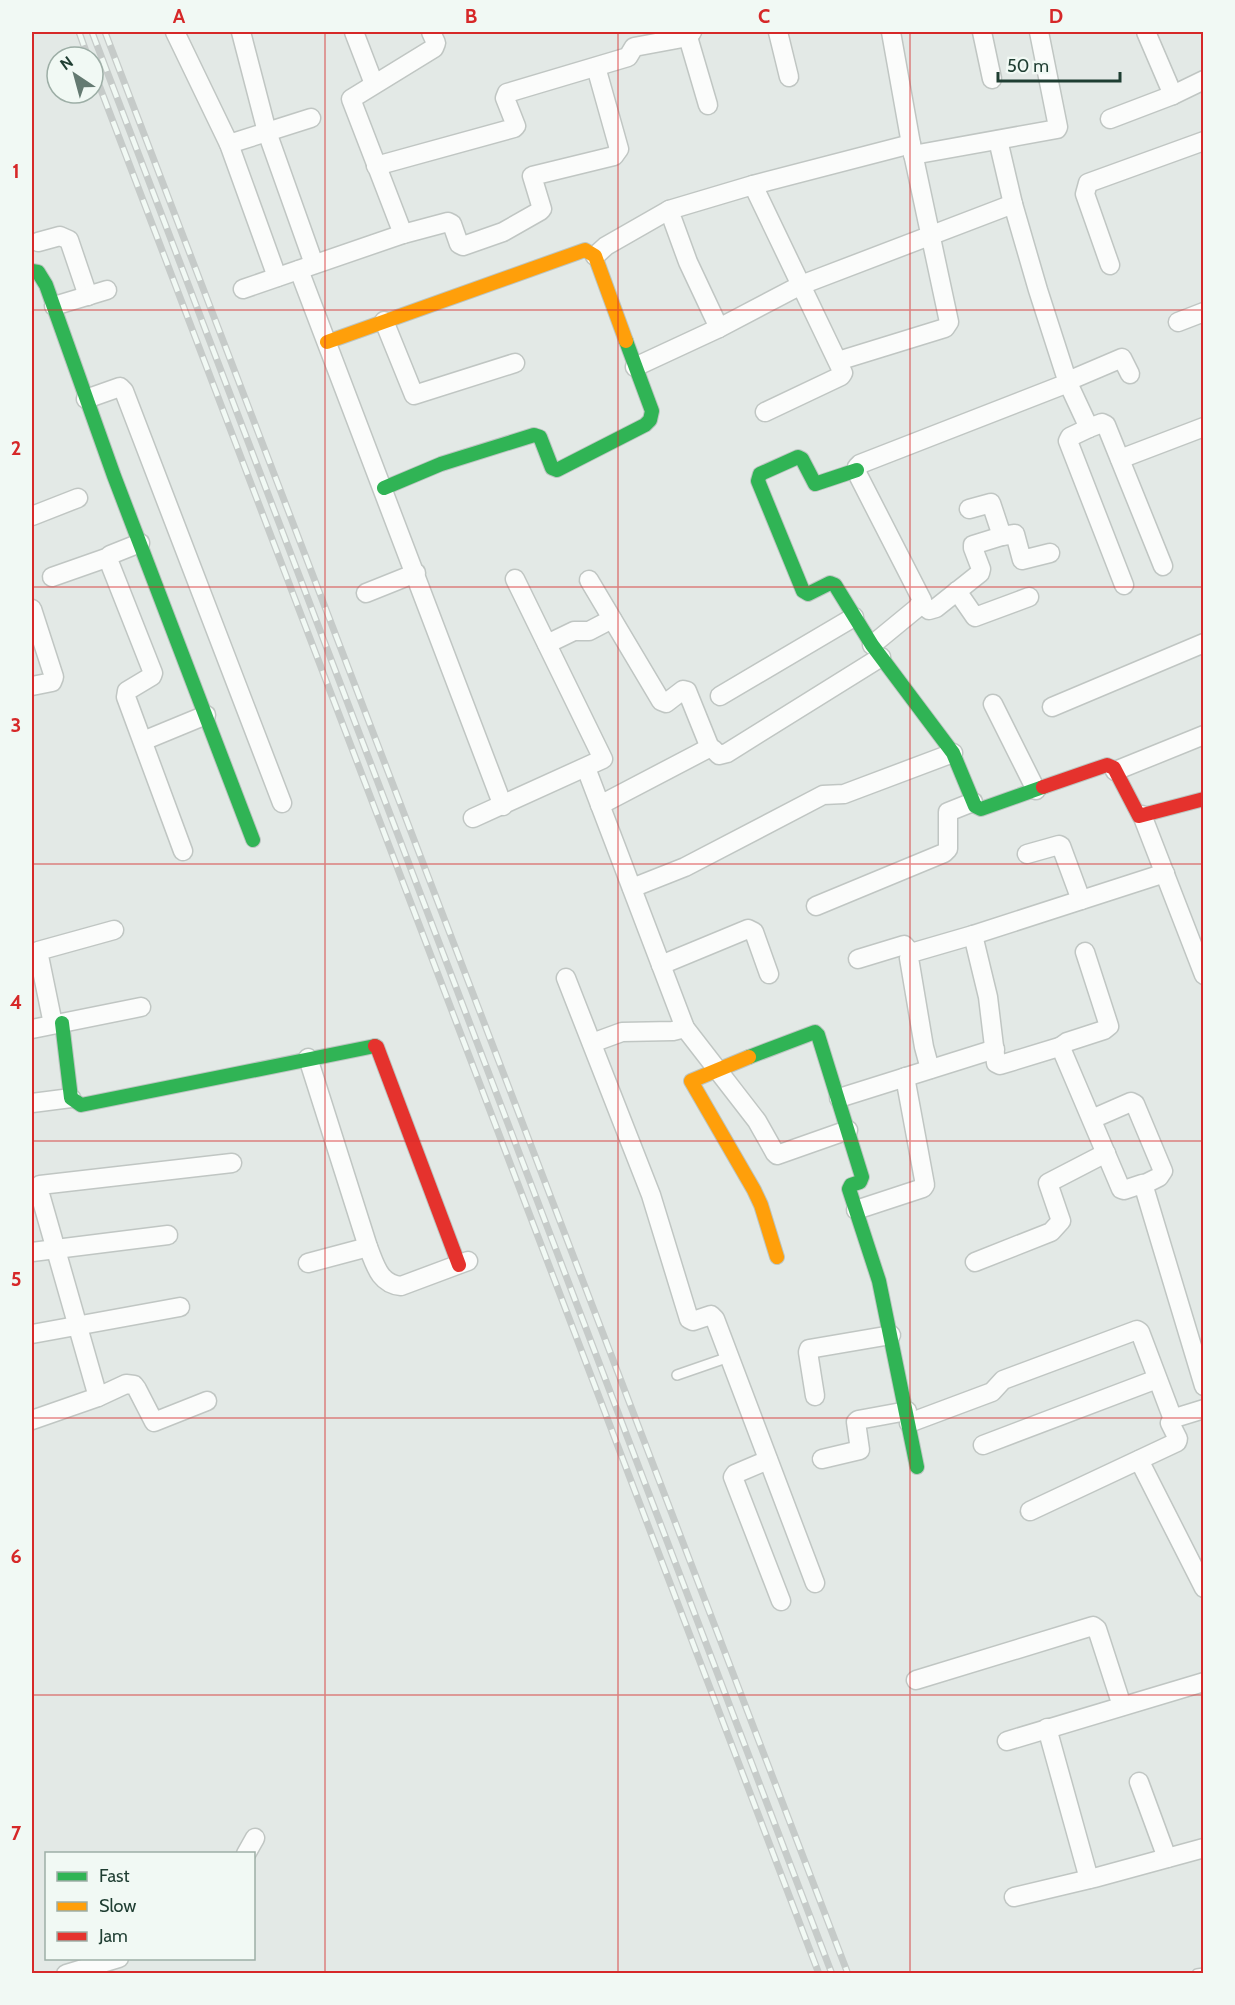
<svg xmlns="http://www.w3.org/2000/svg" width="1235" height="2005" viewBox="0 0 1235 2005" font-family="Cabin,sans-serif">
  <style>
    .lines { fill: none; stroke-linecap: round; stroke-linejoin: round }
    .lane-casing { stroke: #c0c6c3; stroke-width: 12 }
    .street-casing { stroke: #c0c6c3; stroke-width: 21 }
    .fast-casing { stroke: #bcc5c1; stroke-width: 16 }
    .slow-casing { stroke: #bcc5c1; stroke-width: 16 }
    .jam-casing { stroke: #bcc5c1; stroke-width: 16 }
    .lane { stroke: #fbfcfb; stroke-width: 9 }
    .street { stroke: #fbfcfb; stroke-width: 18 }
    .fast { stroke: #30b455; stroke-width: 14 }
    .slow { stroke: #ff9f0a; stroke-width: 14 }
    .jam { stroke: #e5322d; stroke-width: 14 }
    .rail-casing { stroke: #c6cbc9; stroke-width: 7 }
    .rail { stroke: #f1f9f4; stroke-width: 4.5; stroke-dasharray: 14; stroke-linecap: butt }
    .grid { fill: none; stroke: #d62828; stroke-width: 1.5; stroke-opacity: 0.55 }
    .neatline { fill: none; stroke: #d62828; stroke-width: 2 }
    .grid-label { font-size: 20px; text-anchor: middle; font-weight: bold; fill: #d62828 }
  </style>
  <rect width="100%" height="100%" fill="#e3e9e6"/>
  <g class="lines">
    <g class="lane-casing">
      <g id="lane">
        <path d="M677,1375L729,1357"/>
        <path d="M1197,1974L1204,1973"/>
      </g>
    </g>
    <g class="street-casing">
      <g id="street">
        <path d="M175,32L229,144L277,277"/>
        <path d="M241,32L267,132L314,264"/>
        <path d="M354,32L374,84"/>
        <path d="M778,32L789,77"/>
        <path d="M982,32L992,79"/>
        <path d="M1146,32L1173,95"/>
        <path d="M688,37L708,105"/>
        <path d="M1110,119L1173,95L1204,80"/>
        <path d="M229,144L311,118"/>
        <path d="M913,155L1057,129L1058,127L1039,32"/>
        <path d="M376,166L514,128L516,126L505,98L507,93L628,57L634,47L688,37L692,32"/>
        <path d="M753,185L843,373L841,376L765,412"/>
        <path d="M403,234L351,99L434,48L436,43L431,32"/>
        <path d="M38,242L60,236L69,240L88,296"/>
        <path d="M595,256L606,246L669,210"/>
        <path d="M1110,265L1085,194L1088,183L1204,141"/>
        <path d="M299,270L503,806"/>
        <path d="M243,289L403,234L448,222L452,224L459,244L463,246L503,232L540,211L542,209L532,176L614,156L619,149L596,67"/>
        <path d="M54,306L107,290"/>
        <path d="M384,321L414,395L515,363"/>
        <path d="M1178,322L1204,312"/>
        <path d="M719,328L688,262L669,210L753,185L911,144"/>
        <path d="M838,361L945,328L949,322L911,144L891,32"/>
        <path d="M635,367L719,328L801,285L1013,204"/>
        <path d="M1068,381L1122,358L1130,374"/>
        <path d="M1068,383L1089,428L1070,437L1068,441L1124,585"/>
        <path d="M86,399L120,387L124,391L282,803"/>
        <path d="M1089,428L1102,423L1106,425L1163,566"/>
        <path d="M1120,459L1204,427"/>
        <path d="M32,516L78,498"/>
        <path d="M1002,536L1015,534L1022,560L1050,553"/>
        <path d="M140,543L110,555L108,559L153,673L152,676L127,691L126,697L183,851"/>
        <path d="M52,577L109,557"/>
        <path d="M589,580L661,701L666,703L683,690L687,691L710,748"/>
        <path d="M957,591L975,617L1029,597"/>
        <path d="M366,593L416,573"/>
        <path d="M921,603L929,610L936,608L980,573L981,569L973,548V545L1002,536L991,503L969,509"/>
        <path d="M32,609L54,677L52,682L32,686"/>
        <path d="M547,644L574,631H589L612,619"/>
        <path d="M872,645L917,608L922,600L858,475L857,467L860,464L1068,383L1038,290L1013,204L998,140"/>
        <path d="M720,696L854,617"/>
        <path d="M993,704L1036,790"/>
        <path d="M1052,707L1204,643"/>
        <path d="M143,741L206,715"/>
        <path d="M586,768L685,1028L757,1121L775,1153L777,1155L848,1130"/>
        <path d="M1115,771L1204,735"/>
        <path d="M600,805L707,749H713L719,755L727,753L881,657"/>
        <path d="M1142,815L1204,975"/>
        <path d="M473,818L603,759L515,579"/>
        <path d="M1027,854L1059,845L1061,846L1081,900"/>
        <path d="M632,888L685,867L823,795L844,794L953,753"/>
        <path d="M816,906L944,853L948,849V812L973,802"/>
        <path d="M973,935L988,997L996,1063L1000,1065L1059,1047L1061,1048L1121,1189L1124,1190L1142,1184L1144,1187L1204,1386"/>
        <path d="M858,959L904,945L911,953"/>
        <path d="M661,965L748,929L754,932L769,974"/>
        <path d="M566,978L651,1195L689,1319L693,1321L711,1315L715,1319L815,1583"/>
        <path d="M53,1024L38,951L114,930"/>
        <path d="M32,1029L141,1007"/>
        <path d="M592,1043L622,1032L673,1031L685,1028"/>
        <path d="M1060,1047L1067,1042L1104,1030L1109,1026L1085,952"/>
        <path d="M308,1058L368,1247C375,1264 379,1284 401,1286L468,1261"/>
        <path d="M930,1069L924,1047L909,958L911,953L973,935L1165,873"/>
        <path d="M839,1098L995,1049"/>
        <path d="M32,1103L71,1098"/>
        <path d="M1092,1119L1131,1102L1135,1104L1163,1171L1159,1177L1143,1185"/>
        <path d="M856,1210L923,1188L925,1185L905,1077"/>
        <path d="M32,1252L168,1235"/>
        <path d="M975,1262L1051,1232L1061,1221L1048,1183L1106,1153"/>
        <path d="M308,1263L368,1247"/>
        <path d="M32,1334L180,1307"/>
        <path d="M815,1396L808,1352L809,1349L891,1335"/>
        <path d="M98,1397L38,1187L40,1185L232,1163"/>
        <path d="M32,1420L98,1397L126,1384L134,1385L137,1389L154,1422L207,1401"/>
        <path d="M909,1423L992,1392L1003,1380L1137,1330L1140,1332L1171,1414L1178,1417L1204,1409"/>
        <path d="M983,1445L1157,1379"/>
        <path d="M822,1459L860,1450L856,1422L858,1420L907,1411"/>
        <path d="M768,1460L735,1474L733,1477L781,1601"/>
        <path d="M1139,1460L1204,1588"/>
        <path d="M1030,1511L1177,1442L1178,1439L1170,1423L1174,1416"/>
        <path d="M916,1680L1093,1626L1097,1629L1122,1706"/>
        <path d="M1047,1728L1089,1879"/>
        <path d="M1007,1741L1204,1682"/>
        <path d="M1139,1782L1167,1858"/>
        <path d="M246,1854L255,1838"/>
        <path d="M1014,1897L1094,1878L1204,1848"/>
        <path d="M66,1974L119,1958"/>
      </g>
    </g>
    <g class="fast-casing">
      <g id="fast">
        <path d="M32,271L38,272L46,285L114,476L253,840"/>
        <path d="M857,470L815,484L802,459L798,457L760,474L758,481L803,591L808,594L830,583L835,585L872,645L953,753L975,806L981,809L1043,787"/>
        <path d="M384,488L441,464L534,435L540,437L552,468L557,470L645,425L650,420L652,411L626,341"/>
        <path d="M62,1023L71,1098L81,1105L375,1046"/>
        <path d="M749,1057L815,1032L818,1035L862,1177L860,1182L851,1185L849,1189L879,1281L917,1467"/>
      </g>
    </g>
    <g class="slow-casing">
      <g id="slow">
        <path d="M327,342L585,250L595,256L626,341"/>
        <path d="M749,1057L691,1081L754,1190L761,1205L777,1257"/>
      </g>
    </g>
    <g class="jam-casing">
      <g id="jam">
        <path d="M1043,787L1107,765L1114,768L1139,816L1204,799"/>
        <path d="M375,1046L377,1047L459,1265"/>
      </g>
    </g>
    <use href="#lane" class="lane"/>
    <use href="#street" class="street"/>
    <use href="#fast" class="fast"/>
    <use href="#slow" class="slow"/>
    <use href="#jam" class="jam"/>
    <g class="rail-casing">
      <g id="rail">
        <path d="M79,32L88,57"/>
        <path d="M92,32L832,1974"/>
        <path d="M105,32L848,1974"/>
        <path d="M93,69L819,1974"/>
      </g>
    </g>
    <use href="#rail" class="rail"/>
  </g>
  <path class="grid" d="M325,32V1974M618,32V1974M910,32V1974M32,310H1204M32,587H1204M32,864H1204M32,1141H1204M32,1418H1204M32,1695H1204"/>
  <rect width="1235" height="2005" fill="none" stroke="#f1f9f4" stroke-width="66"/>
  <rect x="45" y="1852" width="210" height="108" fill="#f1f9f4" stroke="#9daea6" stroke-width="1.5"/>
  <rect x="57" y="1872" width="30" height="9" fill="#30b455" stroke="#9daea6" stroke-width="1.5"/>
  <text x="99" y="1882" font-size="18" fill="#1f3e32">Fast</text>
  <rect x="57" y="1902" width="30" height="9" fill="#ff9f0a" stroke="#9daea6" stroke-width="1.5"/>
  <text x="99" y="1912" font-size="18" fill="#1f3e32">Slow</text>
  <rect x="57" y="1932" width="30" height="9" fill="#e5322d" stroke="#9daea6" stroke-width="1.5"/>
  <text x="99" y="1942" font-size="18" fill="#1f3e32">Jam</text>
  <g transform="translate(75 75) rotate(324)"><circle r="28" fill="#f1f9f4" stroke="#9daea6" stroke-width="1.5"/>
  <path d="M0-4.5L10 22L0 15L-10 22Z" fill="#647a71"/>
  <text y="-9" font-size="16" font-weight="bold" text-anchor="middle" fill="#1f3e32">N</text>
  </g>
  <path d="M998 72v9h122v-9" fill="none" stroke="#1f3e32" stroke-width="3"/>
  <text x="1007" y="72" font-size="18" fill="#1f3e32" stroke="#f1f9f4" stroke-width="4.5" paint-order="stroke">50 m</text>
  <rect x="33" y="33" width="1169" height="1939" class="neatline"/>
  <g class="grid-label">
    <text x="179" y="23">A</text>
    <text x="471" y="23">B</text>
    <text x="764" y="23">C</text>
    <text x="1056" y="23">D</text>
    <text x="16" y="178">1</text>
    <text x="16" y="455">2</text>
    <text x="16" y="732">3</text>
    <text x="16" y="1009">4</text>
    <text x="16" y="1286">5</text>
    <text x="16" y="1563">6</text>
    <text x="16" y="1840">7</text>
  </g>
</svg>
